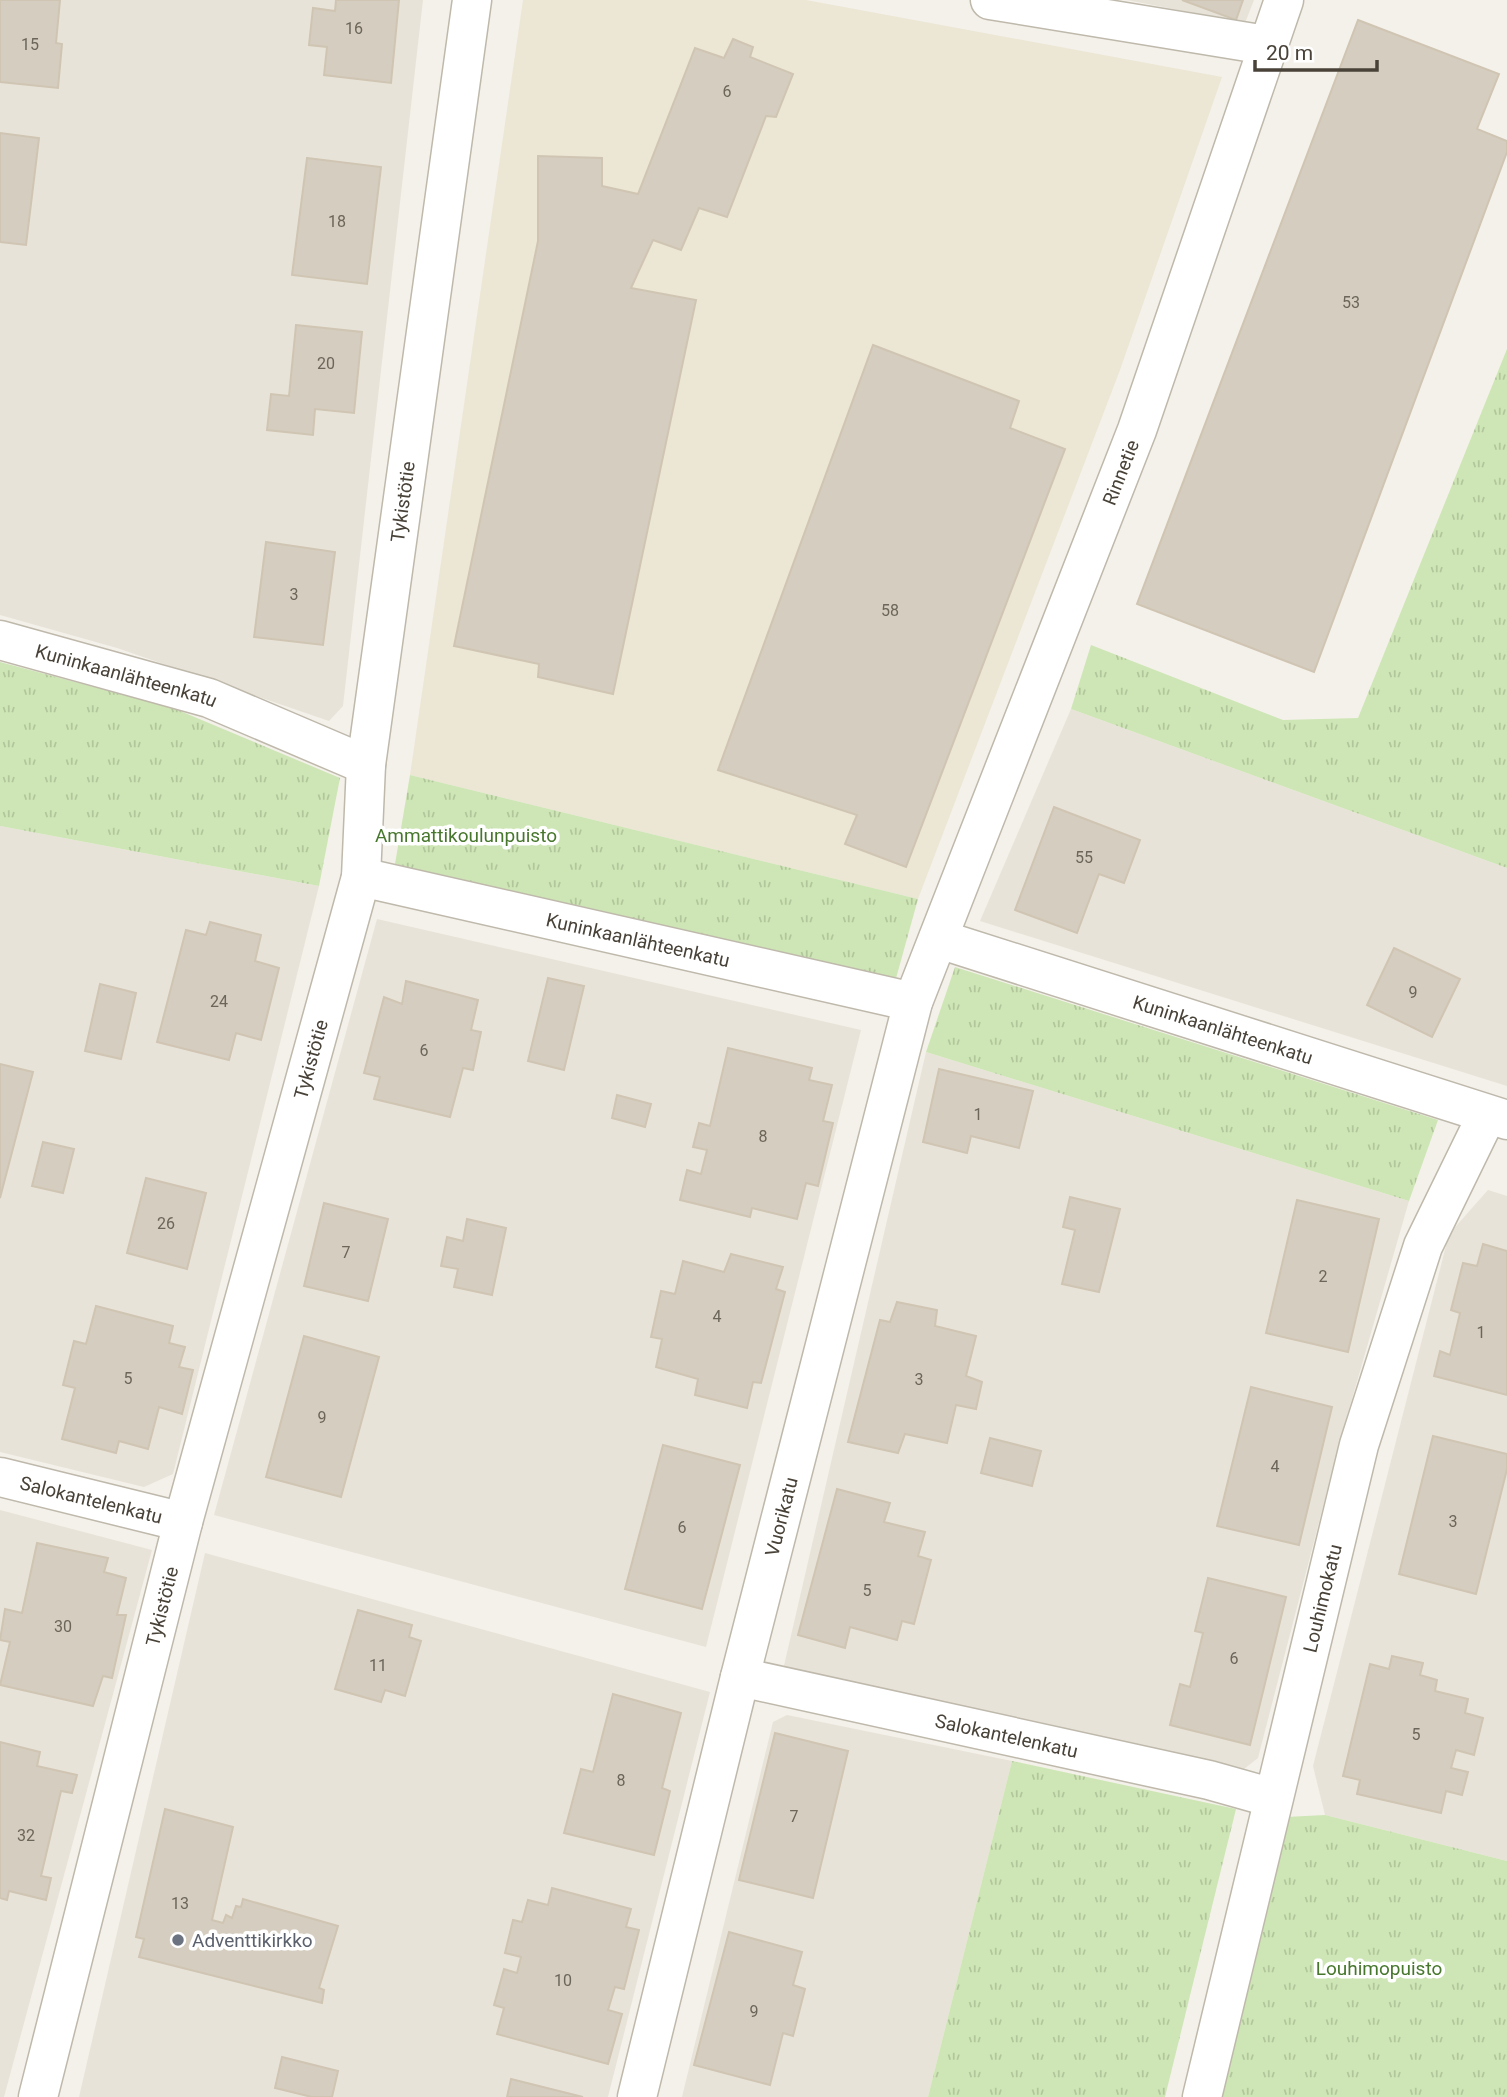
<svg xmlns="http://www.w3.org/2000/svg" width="1507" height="2097" viewBox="0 0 1507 2097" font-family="Roboto,sans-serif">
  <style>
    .residential { fill: #e8e3d8 }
    .education { fill: #ece6d4 }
    .grass { fill: url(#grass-tufts) }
    .building { fill: #d5cdbf; stroke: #d0c5b3; stroke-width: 2 }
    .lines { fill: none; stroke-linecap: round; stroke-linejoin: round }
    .minor-casing { stroke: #bfb9ac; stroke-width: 41 }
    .minor { stroke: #fff; stroke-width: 38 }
    .worship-dot { fill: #6b7280; stroke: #fff; stroke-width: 2.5 }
    .labels { text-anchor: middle; stroke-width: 7; stroke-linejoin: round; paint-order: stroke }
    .number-label { font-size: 16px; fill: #6b655a }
    .street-label { font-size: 19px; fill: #484238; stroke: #fff }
    .park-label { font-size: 19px; fill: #47772d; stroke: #fff }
    .worship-label { font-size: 19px; fill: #5b616d; stroke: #fff; text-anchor: start }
  </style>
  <defs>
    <pattern id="grass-tufts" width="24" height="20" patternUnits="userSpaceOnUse" patternTransform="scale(1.75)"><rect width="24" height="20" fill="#cee6b5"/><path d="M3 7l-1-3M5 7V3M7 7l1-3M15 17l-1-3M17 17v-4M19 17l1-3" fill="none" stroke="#b2c69c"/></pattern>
  </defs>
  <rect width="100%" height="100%" fill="#f4f1ea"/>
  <g class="residential">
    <path d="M0,0H423L343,706L329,721L117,648L0,615Z"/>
    <path d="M1127,0H1254L1245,23Z"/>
    <path d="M1071,709L1507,868V1086L980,921Z"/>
    <path d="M0,826L319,886L173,1474L144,1487L0,1452Z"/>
    <path d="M377,919L861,1030L706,1647L214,1515Z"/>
    <path d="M926,1052L1409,1201L1341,1437L1258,1758L1244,1769L783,1670Z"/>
    <path d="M1488,1190L1507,1196V1861L1325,1815L1313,1766L1449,1234Z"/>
    <path d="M0,1510L152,1550L4,2097H0Z"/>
    <path d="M205,1553L710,1692L608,2097H79Z"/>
    <path d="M787,1715L1012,1761L928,2097H682L773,1722Z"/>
  </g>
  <path class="education" d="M523,0H806L1222,77L1120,370L918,899L410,775Z"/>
  <g class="grass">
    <path d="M1507,349V868L1071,709L1091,645L1283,720L1358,718Z"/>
    <path d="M0,662L173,708L340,778L319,886L0,826Z"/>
    <path d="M410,775L918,899L895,982L395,864Z"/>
    <path d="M955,967L1438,1120L1409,1201L926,1052Z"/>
    <path d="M1012,1761L1236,1809L1165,2097H928Z"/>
    <path d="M1325,1815L1507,1861V2097H1218L1286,1817Z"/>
  </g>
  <g class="building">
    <path d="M0,0H60L56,43L62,44L58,88L0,82Z"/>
    <path d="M336,0H399L391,83L324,75L327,47L309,45L313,8L335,11Z"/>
    <path d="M1182,0H1243L1236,20Z"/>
    <path d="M1358,20L1499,74L1477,129L1507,141V152L1314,672L1137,604Z"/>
    <path d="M733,39L753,47L750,57L793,74L776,117L766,116L727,217L699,208L681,250L653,240L631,288L696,300L613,694L538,677L539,664L454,646L538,241V156L602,158V186L638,194L695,48L724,58Z"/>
    <path d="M0,133L39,138L26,245L0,242Z"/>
    <path d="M307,158L381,167L367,284L292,275Z"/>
    <path d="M296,325L362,332L354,413L315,409L313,435L267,430L271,394L289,396Z"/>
    <path d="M873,345L1019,401L1010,428L1065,449L906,867L845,844L857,815L718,770Z"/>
    <path d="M266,542L335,552L323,645L254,637Z"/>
    <path d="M1054,807L1140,840L1124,883L1099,874L1077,933L1015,910Z"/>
    <path d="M210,922L261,935L255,961L279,968L261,1040L236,1033L229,1060L157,1042L186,930L206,935Z"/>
    <path d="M1394,948L1460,979L1432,1037L1367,1005Z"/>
    <path d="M548,978L584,986L564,1070L528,1061Z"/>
    <path d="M406,981L478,1000L471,1030L481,1032L473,1070L463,1068L450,1117L374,1099L380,1077L364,1073L384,997L402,1004Z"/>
    <path d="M100,984L136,993L121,1059L85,1051Z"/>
    <path d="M728,1048L812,1068L809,1080L832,1085L823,1121L833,1123L818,1186L806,1183L797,1219L752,1208L750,1217L680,1200L687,1170L701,1174L707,1150L693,1147L699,1123L710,1126Z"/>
    <path d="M0,1064L33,1072L0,1198Z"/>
    <path d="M939,1069L1033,1091L1019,1148L971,1136L967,1153L923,1142Z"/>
    <path d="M617,1095L651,1104L645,1127L612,1118Z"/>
    <path d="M43,1142L74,1149L63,1193L32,1186Z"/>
    <path d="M146,1178L206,1193L187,1269L127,1253Z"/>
    <path d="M1070,1197L1120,1209L1099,1292L1062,1284L1075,1230L1063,1227Z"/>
    <path d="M1297,1200L1379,1219L1348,1352L1266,1333Z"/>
    <path d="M324,1203L388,1219L368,1301L304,1286Z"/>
    <path d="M467,1219L506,1228L492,1295L454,1287L458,1269L441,1266L447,1237L463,1241Z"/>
    <path d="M1483,1244L1507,1251V1395L1434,1376L1440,1351L1450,1355L1460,1313L1451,1310L1463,1263L1477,1266Z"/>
    <path d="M731,1254L783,1267L776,1289L785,1292L761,1383L753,1382L747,1408L695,1395L698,1379L656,1367L662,1339L651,1337L661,1291L675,1294L683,1261L724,1272Z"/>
    <path d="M897,1302L937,1310L935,1326L976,1336L966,1376L982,1382L976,1409L956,1405L947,1443L905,1434L898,1453L848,1442L880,1320L890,1322Z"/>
    <path d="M96,1306L173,1326L169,1343L185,1347L179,1367L193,1370L182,1414L159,1407L148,1449L119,1441L116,1453L62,1439L75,1388L63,1385L74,1341L86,1344Z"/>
    <path d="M304,1336L379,1357L341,1497L266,1477Z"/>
    <path d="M1251,1387L1332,1407L1299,1545L1217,1526Z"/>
    <path d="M1433,1436L1507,1454V1469L1476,1594L1399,1574Z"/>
    <path d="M990,1438L1041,1451L1032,1486L981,1473Z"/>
    <path d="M663,1445L740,1465L702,1609L625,1589Z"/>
    <path d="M837,1489L890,1503L884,1522L925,1532L918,1556L931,1560L914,1624L902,1621L897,1640L850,1627L845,1648L798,1635Z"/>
    <path d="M37,1543L108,1558L104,1572L126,1578L117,1615H126L112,1678L103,1676L93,1706L0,1685L10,1642L0,1640L5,1609L22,1613Z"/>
    <path d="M1208,1578L1286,1597L1250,1745L1170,1725L1180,1684L1190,1687L1203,1633L1195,1631Z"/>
    <path d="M358,1610L412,1625L409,1637L421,1641L405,1696L385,1690L381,1702L335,1689Z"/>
    <path d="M1392,1656L1423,1663L1420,1675L1437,1680L1435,1691L1468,1699L1465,1713L1483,1718L1474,1755L1456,1750L1451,1768L1468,1772L1462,1795L1446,1791L1441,1813L1357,1794L1360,1780L1343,1776L1370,1664L1389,1669Z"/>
    <path d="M613,1694L681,1713L662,1788L670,1791L654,1855L564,1833L581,1769L593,1772Z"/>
    <path d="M775,1733L848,1751L813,1898L739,1880Z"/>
    <path d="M0,1742L40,1752L37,1766L77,1775L72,1793L61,1791L41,1876L51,1878L46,1900L9,1891L7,1900L0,1898Z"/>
    <path d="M165,1809L233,1827L212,1920L223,1923L226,1915L232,1918L236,1906L241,1907L243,1899L338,1926L319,1988L324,1990L322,2003L139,1957L144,1939L136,1937Z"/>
    <path d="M552,1888L631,1909L626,1927L639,1930L624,1989L615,1987L608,2010L622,2014L608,2064L497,2034L504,2008L494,2005L504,1969L517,1973L521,1957L505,1953L513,1920L522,1922L528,1900L548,1905Z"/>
    <path d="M729,1932L802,1952L793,1985L805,1989L793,2036L783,2033L770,2085L694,2065Z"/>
    <path d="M282,2057L338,2071L332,2097H312L275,2088Z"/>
    <path d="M511,2079L583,2097H507Z"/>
  </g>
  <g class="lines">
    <g class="minor-casing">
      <g id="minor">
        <path d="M990,0L1266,45"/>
        <path id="s1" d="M0,640L209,698L366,765"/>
        <path id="s2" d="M361,877L913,1002"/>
        <path id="s3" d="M939,939L1507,1120"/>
        <path id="s4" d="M0,1477L183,1522"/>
        <path id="s5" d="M740,1677L1209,1780L1273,1798"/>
        <path id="s6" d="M38,2097L183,1522L361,877L366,765L472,0"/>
        <path id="s7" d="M637,2097L740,1677L913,1002L1137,430L1284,0"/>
        <path id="s8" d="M1202,2097L1359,1445L1423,1246L1487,1115"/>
      </g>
    </g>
    <use href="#minor" class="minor"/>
  </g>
  <circle class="worship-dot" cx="178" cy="1940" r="7"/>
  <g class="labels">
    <g class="number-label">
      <text x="354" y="34">16</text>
      <text x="30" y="50">15</text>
      <text x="727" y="97">6</text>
      <text x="337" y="227">18</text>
      <text x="1351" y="308">53</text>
      <text x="326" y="369">20</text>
      <text x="294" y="600">3</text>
      <text x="890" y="616">58</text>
      <text x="1084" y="863">55</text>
      <text x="1413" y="998">9</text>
      <text x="219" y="1007">24</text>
      <text x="424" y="1056">6</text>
      <text x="978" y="1120">1</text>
      <text x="763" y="1142">8</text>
      <text x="166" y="1229">26</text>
      <text x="346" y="1258">7</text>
      <text x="1323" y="1282">2</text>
      <text x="717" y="1322">4</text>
      <text x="1481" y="1338">1</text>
      <text x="128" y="1384">5</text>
      <text x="919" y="1385">3</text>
      <text x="322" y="1423">9</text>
      <text x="1275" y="1472">4</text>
      <text x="1453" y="1527">3</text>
      <text x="682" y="1533">6</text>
      <text x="867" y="1596">5</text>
      <text x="63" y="1632">30</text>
      <text x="1234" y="1664">6</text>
      <text x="378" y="1671">11</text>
      <text x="1416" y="1740">5</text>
      <text x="621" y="1786">8</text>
      <text x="794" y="1822">7</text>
      <text x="26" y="1841">32</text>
      <text x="180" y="1909">13</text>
      <text x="563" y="1986">10</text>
      <text x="754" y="2017">9</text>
    </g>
    <g class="street-label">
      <text dy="7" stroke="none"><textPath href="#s7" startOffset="1698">Rinnetie</textPath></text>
      <text dy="7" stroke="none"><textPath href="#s6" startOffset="1640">Tykistötie</textPath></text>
      <text dy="7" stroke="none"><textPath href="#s1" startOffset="131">Kuninkaanlähteenkatu</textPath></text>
      <text dy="7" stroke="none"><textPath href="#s2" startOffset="284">Kuninkaanlähteenkatu</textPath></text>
      <text dy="7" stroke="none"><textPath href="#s3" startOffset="298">Kuninkaanlähteenkatu</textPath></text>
      <text dy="7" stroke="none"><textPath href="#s6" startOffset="1073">Tykistötie</textPath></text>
      <text dy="7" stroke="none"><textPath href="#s4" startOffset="94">Salokantelenkatu</textPath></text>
      <text dy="7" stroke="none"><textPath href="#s7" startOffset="598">Vuorikatu</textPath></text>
      <text dy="7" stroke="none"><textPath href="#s8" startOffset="513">Louhimokatu</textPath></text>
      <text dy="7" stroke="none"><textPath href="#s6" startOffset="506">Tykistötie</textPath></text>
      <text dy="7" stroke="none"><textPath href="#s5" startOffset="273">Salokantelenkatu</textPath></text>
    </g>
    <g class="park-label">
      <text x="466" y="842">Ammattikoulunpuisto</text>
      <text x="1379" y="1975">Louhimopuisto</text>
    </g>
    <g class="worship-label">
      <text x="192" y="1947">Adventtikirkko</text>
    </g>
  </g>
  <path d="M1255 60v10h122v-10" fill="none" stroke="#484238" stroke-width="3.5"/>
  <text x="1266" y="60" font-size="21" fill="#484238" stroke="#ffffff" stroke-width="5" paint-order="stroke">20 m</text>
</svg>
